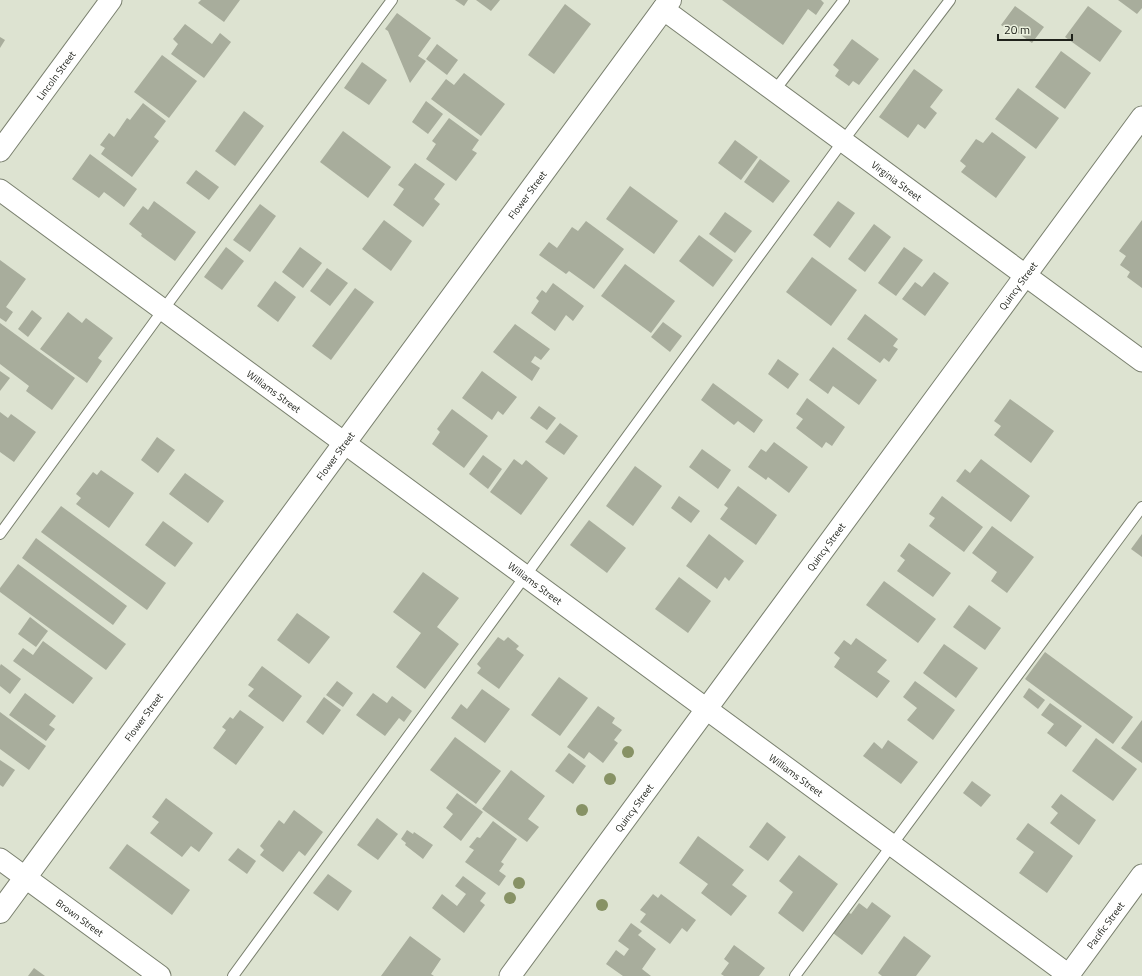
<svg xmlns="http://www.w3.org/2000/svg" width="1142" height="976" viewBox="0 0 1142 976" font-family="'Titillium Web',sans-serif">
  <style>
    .building { fill: #a8ad9c }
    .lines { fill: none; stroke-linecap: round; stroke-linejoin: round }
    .lane-casing { stroke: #7a806f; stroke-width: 12 }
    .street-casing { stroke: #7a806f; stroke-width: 23 }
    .secondary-casing { stroke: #7a806f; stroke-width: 24 }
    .lane { stroke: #fff; stroke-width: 10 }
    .street { stroke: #fff; stroke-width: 21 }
    .secondary { stroke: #fff; stroke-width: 22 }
    .tree { fill: #879265 }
    .labels { text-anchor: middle; stroke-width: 4; stroke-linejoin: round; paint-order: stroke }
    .street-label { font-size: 10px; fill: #1f221b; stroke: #ebf1de }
  </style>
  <rect width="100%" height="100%" fill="#dde3d1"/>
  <g class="building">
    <path d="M201,0H240L224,22L198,3Z"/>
    <path d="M455,0H468L464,6Z"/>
    <path d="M476,0H500L491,11Z"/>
    <path d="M722,0H821L824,3L816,15L808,9L783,45Z"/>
    <path d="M1118,0H1142V8L1137,14Z"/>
    <path d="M565,4L591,24L554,74L528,55Z"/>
    <path d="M1015,6L1044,27L1032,43L1014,30L1012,32L1001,25Z"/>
    <path d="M1088,6L1122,31L1100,62L1065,37Z"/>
    <path d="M397,13L431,38L418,56L426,61L410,83L388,31L385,29Z"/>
    <path d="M185,24L212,44L220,33L231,42L204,78L171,54L178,44L173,39Z"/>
    <path d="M0,37L5,40L0,48Z"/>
    <path d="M852,39L879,59L859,85L853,81L849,86L835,76L839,70L833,65Z"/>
    <path d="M437,44L458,60L447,75L426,59Z"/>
    <path d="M1061,51L1091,73L1065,109L1035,87Z"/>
    <path d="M162,55L197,81L169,118L134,92Z"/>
    <path d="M362,62L387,80L369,105L344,88Z"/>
    <path d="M914,69L943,90L930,107L937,113L925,129L918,124L908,138L879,117Z"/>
    <path d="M464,73L505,104L481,136L431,99L446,79L454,85Z"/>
    <path d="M1018,88L1059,118L1036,149L995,119Z"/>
    <path d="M426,101L443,114L428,134L412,122Z"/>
    <path d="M143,103L166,121L154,137L159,141L132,177L101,154L105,148L100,145L109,133L114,137L127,118L130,120Z"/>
    <path d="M244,111L264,126L235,166L215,151Z"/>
    <path d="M449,118L479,140L472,150L477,153L456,181L426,159L436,144L432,141Z"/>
    <path d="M343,131L391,167L368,198L320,162Z"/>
    <path d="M992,132L1026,157L996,198L961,172L966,166L960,161L976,139L983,143Z"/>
    <path d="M735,140L758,157L741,180L718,163Z"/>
    <path d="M90,154L137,189L124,207L104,192L99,198L72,179Z"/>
    <path d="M760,159L790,181L773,203L744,182Z"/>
    <path d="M415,163L445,184L434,199L440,204L423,227L393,205L404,189L398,185Z"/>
    <path d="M196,170L219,187L209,200L186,183Z"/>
    <path d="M630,186L678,221L654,254L606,219Z"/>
    <path d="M154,201L196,232L175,261L141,236L142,234L129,224L143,206L148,210Z"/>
    <path d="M838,201L855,213L830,248L813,235Z"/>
    <path d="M260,204L276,216L250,252L233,240Z"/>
    <path d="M725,212L752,231L735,253L709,234Z"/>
    <path d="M384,220L412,241L391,271L362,249Z"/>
    <path d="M1142,220V288L1127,277L1130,272L1120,265L1126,256L1119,251Z"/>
    <path d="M586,221L624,249L594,289L569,271L566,274L539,255L549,242L557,248L572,227L578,231Z"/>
    <path d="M874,224L891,237L865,272L848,259Z"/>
    <path d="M699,235L733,260L713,287L679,261Z"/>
    <path d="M226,247L244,261L222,290L204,277Z"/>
    <path d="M300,247L322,263L303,288L282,272Z"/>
    <path d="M904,247L923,260L896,296L878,283Z"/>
    <path d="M812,257L857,290L831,326L786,292Z"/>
    <path d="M0,260L26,279L6,307L13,312L6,322L0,318Z"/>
    <path d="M625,264L675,301L651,333L601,296Z"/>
    <path d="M327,268L348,283L330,306L310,291Z"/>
    <path d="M934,272L949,283L925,316L902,299L915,282L922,287Z"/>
    <path d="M275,281L296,297L278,322L257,306Z"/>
    <path d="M553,283L584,306L573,321L566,315L555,331L531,313L539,301L536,298L542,290L546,293Z"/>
    <path d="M355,288L374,302L331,360L312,346Z"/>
    <path d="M32,310L42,318L28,337L18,329Z"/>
    <path d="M68,312L82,323L86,318L113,338L98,358L102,361L87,383L40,349Z"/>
    <path d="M865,314L898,339L893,346L898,349L889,362L884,358L880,363L847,339Z"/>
    <path d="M663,322L682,336L670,352L651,337Z"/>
    <path d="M0,323L75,378L52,410L26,391L29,386L0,364Z"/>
    <path d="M515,324L550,349L541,360L535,356L531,362L540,368L532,381L493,352Z"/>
    <path d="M833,347L877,380L859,405L833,386L828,394L809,380Z"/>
    <path d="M778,359L799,374L788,389L768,374Z"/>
    <path d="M0,371L10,378L0,391Z"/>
    <path d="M482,371L517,397L503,415L498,411L492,420L462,398Z"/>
    <path d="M713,383L763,420L754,433L738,421L734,425L701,400Z"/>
    <path d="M807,398L845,427L832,446L826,442L822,448L796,428L803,419L796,414Z"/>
    <path d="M1010,399L1054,431L1031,463L994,435L1001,426L994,421Z"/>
    <path d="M539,406L556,418L547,430L530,418Z"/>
    <path d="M452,409L488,436L464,468L432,444L440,432L437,429Z"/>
    <path d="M0,412L8,418L11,414L36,432L14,462L0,452Z"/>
    <path d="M560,423L578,436L564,455L545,442Z"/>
    <path d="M157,437L175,450L158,473L141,460Z"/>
    <path d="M774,442L808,467L789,493L768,477L766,480L748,467L761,449L766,452Z"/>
    <path d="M702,449L731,470L718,489L689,467Z"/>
    <path d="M483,455L502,469L488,489L469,474Z"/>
    <path d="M514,459L522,465L526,460L548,478L521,515L490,492Z"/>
    <path d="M981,459L1030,496L1011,522L956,481L965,469L970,473Z"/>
    <path d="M635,466L662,486L633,526L606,506Z"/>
    <path d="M101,470L134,493L109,528L76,504L81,498L76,494L93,472L97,475Z"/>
    <path d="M185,473L224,501L208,523L169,494Z"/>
    <path d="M738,486L777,515L756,545L720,519L728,508L724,505Z"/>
    <path d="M679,496L700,511L691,523L671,508Z"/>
    <path d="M942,496L983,527L964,552L929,526L935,518L929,514Z"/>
    <path d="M61,506L166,583L147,610L41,532Z"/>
    <path d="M589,520L626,548L607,573L570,545Z"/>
    <path d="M163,521L193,543L175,567L145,545Z"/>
    <path d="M992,526L1034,557L1007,593L991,581L997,572L972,553Z"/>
    <path d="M709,534L744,561L729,581L725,577L717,589L686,566Z"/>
    <path d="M1142,534V557L1131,549Z"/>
    <path d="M36,538L127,606L113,625L22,558Z"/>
    <path d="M909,543L951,573L933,597L897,571L905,560L900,556Z"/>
    <path d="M18,564L126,644L106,670L0,592V588Z"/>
    <path d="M423,572L459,598L437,627L459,644L425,689L396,667L421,633L393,612Z"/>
    <path d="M679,577L711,601L688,633L655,609Z"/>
    <path d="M884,581L936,619L918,643L866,605Z"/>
    <path d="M969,605L1001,628L985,650L953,627Z"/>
    <path d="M297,613L330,637L309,664L277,640Z"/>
    <path d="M30,617L48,631L36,647L18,634Z"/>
    <path d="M498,637L504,641L508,637L519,646L516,649L524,655L499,689L477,673L481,668L477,664Z"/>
    <path d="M856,638L887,660L877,672L890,681L877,698L834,667L840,658L834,653L844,640L851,645Z"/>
    <path d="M43,641L93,678L73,704L13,661L23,648L33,655Z"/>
    <path d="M944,644L978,668L956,698L923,673Z"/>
    <path d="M1045,652L1133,717L1113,744L1025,679Z"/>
    <path d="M1,664L21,679L10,694L0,686V666Z"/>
    <path d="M262,666L302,696L283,722L248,696L254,689L248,685Z"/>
    <path d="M559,677L588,698L560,736L531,715Z"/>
    <path d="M337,681L353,693L343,707L326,695Z"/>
    <path d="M915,681L955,710L933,740L907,720L917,708L903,697Z"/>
    <path d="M1029,688L1045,700L1038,709L1023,697Z"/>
    <path d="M482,689L510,709L485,743L451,718L461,704L467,709Z"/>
    <path d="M25,693L56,716L49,725L55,729L46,741L9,715Z"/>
    <path d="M373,693L387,703L392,696L412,711L404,722L399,718L385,736L356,715Z"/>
    <path d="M324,697L341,710L323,735L306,722Z"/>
    <path d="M1050,703L1082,726L1066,747L1047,733L1054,724L1041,715Z"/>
    <path d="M598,706L615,718L612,723L622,730L614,740L618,743L603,763L589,752L584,759L567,747Z"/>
    <path d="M240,710L264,727L236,765L213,748L226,730L222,727L230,717L233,719Z"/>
    <path d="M0,712L46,746L29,770L0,749Z"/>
    <path d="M1142,720V763L1121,748Z"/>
    <path d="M455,737L501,771L476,804L430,770Z"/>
    <path d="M1096,738L1137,769L1113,801L1072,771Z"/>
    <path d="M888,740L918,762L901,784L863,756L874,742L882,749Z"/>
    <path d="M569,753L586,766L573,784L555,771Z"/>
    <path d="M0,760L15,770L3,787L0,785Z"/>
    <path d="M511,770L545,796L528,819L539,827L527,842L482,809Z"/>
    <path d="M972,781L991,795L981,807L963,793Z"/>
    <path d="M457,793L483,812L461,841L443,827L453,814L446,808Z"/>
    <path d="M1061,794L1096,820L1079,845L1050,823L1058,813L1051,807Z"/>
    <path d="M166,798L213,833L199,852L191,846L182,857L150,833L159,822L152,817Z"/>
    <path d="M294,810L323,832L305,856L299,851L283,872L260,855L264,850L260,846L279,820L284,824Z"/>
    <path d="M377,818L398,834L378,860L357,845Z"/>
    <path d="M493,821L517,839L501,862L504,864L499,871L506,876L499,886L465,862L474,850L469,847L477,837L480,838Z"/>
    <path d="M767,822L786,837L768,861L749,847Z"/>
    <path d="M1028,823L1073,856L1047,893L1019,873L1034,852L1016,839Z"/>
    <path d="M407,830L413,834L414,832L433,845L423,859L405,845L406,843L401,839Z"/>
    <path d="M698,836L744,870L732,885L747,896L731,916L701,893L708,884L679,863Z"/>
    <path d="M127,844L190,890L172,915L109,868Z"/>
    <path d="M238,848L256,861L247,874L228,860Z"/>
    <path d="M799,855L838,884L803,932L778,913L793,892L779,881Z"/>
    <path d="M328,874L352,891L338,911L313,893Z"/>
    <path d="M463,876L486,893L480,901L485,905L464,933L432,908L442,894L457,906L466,894L455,886Z"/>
    <path d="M653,894L658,898L661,894L696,920L687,932L682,928L670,944L640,922L646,914L640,910Z"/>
    <path d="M872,902L891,916L862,955L833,933L848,912L851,914L859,903L867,909Z"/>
    <path d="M631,923L642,931L638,935L656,949L642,969L651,976H623L606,964L616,950L624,956L629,949L618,941Z"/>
    <path d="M410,936L441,959L431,974L434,976H381Z"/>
    <path d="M904,936L931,956L916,976H882L878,973Z"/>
    <path d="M734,945L765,968L759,976H724L721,974L729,963L724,959Z"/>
    <path d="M34,968L45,976H28Z"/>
  </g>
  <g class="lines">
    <g class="lane-casing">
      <g id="lane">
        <path d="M775,90L844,0"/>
        <path d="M0,534L163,310L392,0"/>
        <path d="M233,976L843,141L950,0"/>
        <path d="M795,976L1142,507"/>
      </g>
    </g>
    <g class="street-casing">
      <g id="street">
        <path id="s1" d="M663,9L1142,361"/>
        <path id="s2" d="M0,151L111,0"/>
        <path id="s3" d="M0,190L1070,976"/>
        <path id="s4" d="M0,859L160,976"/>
        <path id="s5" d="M510,976L1142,117"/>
        <path id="s6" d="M1068,976L1142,875"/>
      </g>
    </g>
    <g class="secondary-casing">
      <g id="secondary">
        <path id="s7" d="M0,912L670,0"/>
      </g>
    </g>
    <use href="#lane" class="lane"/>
    <use href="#street" class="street"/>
    <use href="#secondary" class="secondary"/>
  </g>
  <g class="tree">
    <circle cx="628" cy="752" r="6"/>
    <circle cx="610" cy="779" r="6"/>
    <circle cx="582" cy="810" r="6"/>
    <circle cx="519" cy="883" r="6"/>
    <circle cx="510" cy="898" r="6"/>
    <circle cx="602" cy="905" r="6"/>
  </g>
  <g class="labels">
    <g class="street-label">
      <text dy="4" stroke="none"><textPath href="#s2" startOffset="94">Lincoln Street</textPath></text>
      <text dy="4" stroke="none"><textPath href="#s1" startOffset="290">Virginia Street</textPath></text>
      <text dy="4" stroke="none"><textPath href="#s7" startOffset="890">Flower Street</textPath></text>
      <text dy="4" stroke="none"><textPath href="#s5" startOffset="857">Quincy Street</textPath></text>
      <text dy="4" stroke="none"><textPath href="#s3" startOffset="340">Williams Street</textPath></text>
      <text dy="4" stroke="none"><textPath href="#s7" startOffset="566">Flower Street</textPath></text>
      <text dy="4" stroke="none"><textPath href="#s5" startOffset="533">Quincy Street</textPath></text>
      <text dy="4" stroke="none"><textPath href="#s3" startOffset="664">Williams Street</textPath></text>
      <text dy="4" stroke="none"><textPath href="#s7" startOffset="242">Flower Street</textPath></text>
      <text dy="4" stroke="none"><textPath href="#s3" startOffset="988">Williams Street</textPath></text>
      <text dy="4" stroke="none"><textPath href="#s5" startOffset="209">Quincy Street</textPath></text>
      <text dy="4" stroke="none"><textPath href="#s4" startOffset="99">Brown Street</textPath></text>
      <text dy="4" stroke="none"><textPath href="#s6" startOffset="63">Pacific Street</textPath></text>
    </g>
  </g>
  <path d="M998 34v6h74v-6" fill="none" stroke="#1f221b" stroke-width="2"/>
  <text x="1004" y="34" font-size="12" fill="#1f221b" stroke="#ebf1de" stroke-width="3" paint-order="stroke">20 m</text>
</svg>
